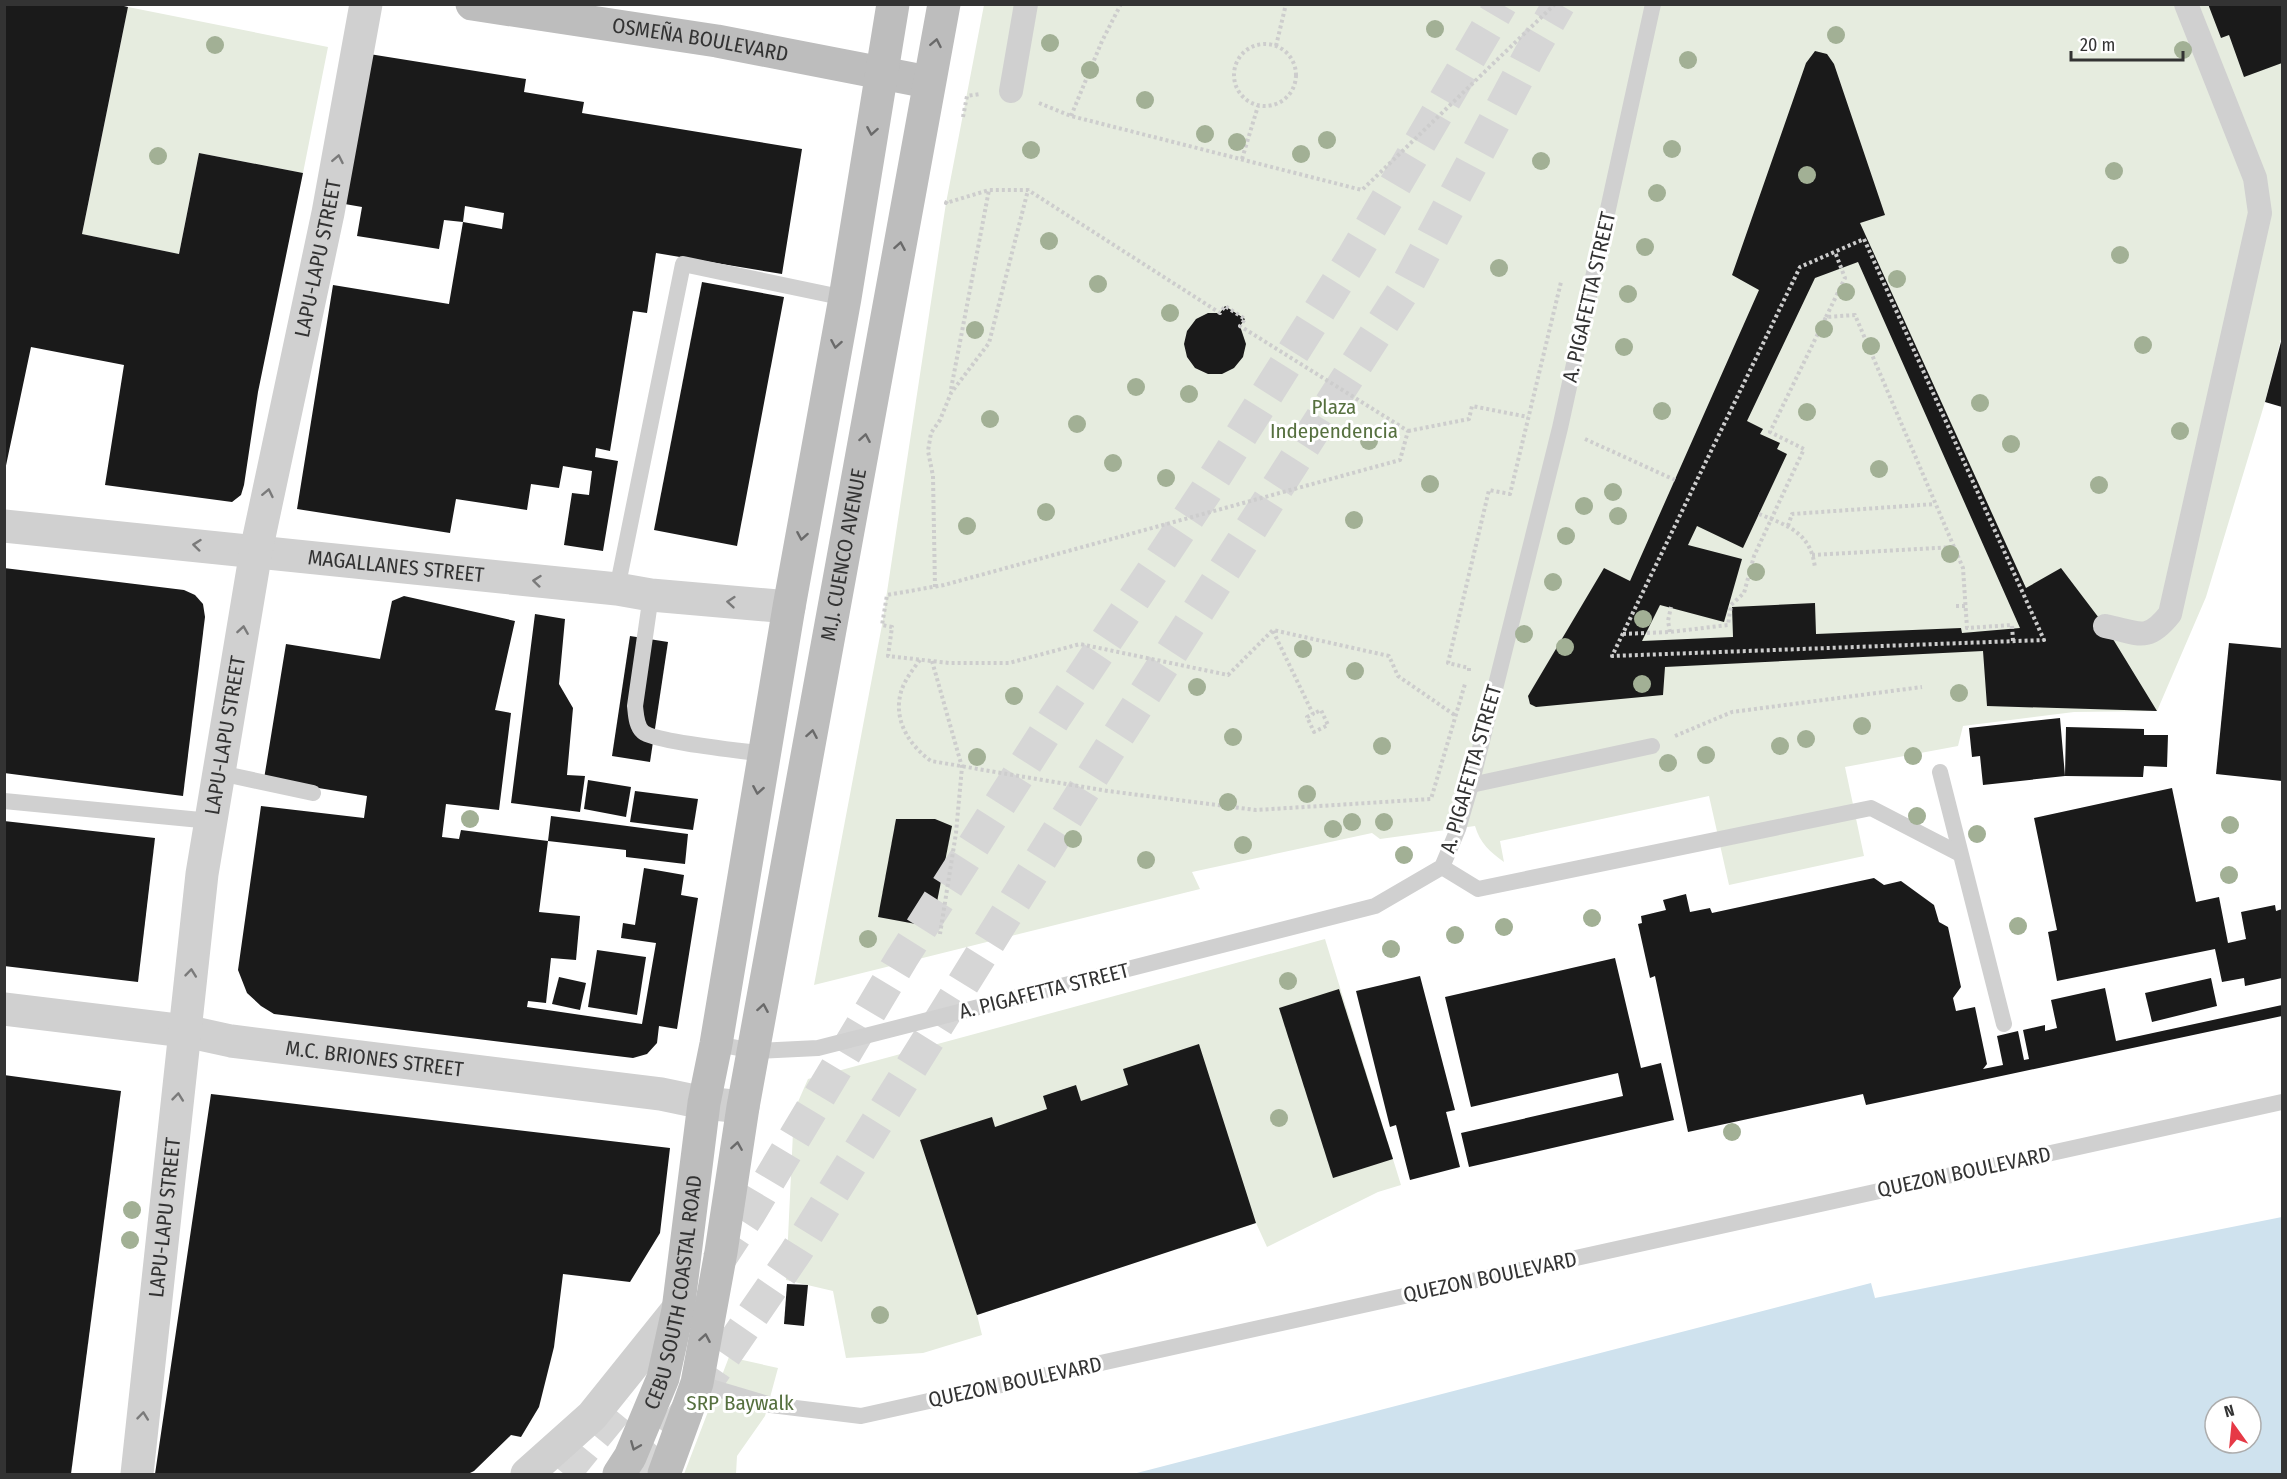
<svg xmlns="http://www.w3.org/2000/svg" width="2287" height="1479" viewBox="0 0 2287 1479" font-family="'Fira Sans Condensed',sans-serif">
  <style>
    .green { fill: #e6ecdf }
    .water { fill: #cfe2ee; fill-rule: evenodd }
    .building { fill: #1a1a1a; fill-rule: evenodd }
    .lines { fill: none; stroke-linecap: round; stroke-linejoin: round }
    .trunk-tunnel { stroke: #d6d6d6; stroke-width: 33; stroke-dasharray: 33 16; stroke-linecap: butt }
    .path { stroke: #cdcdcd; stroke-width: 4; stroke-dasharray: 3 3; stroke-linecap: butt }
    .service { stroke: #d0d0d0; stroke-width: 16 }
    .pedestrian { stroke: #d0d0d0; stroke-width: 24 }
    .tertiary { stroke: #d0d0d0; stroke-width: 33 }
    .secondary { stroke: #bdbdbd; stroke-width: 33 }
    .tree { fill: #a2b095 }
    .oneway { stroke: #6a6a6a }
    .oneway2 { stroke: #7a7a7a }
    .labels { text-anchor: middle; stroke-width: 6; stroke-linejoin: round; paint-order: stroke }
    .street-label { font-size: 21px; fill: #333; stroke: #fff }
    .park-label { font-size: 21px; fill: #56703f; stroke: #fff }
  </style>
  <rect width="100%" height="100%" fill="#fff"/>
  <g class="green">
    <path d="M984,5H2282V335L2265,402L2206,597L2157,711L2074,712L1963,726L1958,746L1845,767L1864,856L1729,885L1709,796L1500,841L1504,862C1490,852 1480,843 1475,826L1380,839L1372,833L1192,872L1200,889L814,985L882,625L946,203Z"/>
    <path d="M128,7L328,47L303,173L199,153L179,254L82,234Z"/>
    <path d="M1325,939L1401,1185L1378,1192L1267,1247L1256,1223L1179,1249L1151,1163L1022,1206L1050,1291L977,1315L982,1335L923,1353L846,1358L833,1291L786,1280L794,1111L808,1079Z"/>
    <path d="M729,1357L778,1368L765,1416L737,1456L736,1474H684Z"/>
  </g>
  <path class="water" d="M2282,1217V1474H1133L1871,1283L1875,1298ZM2215,1407H2251V1443H2215Z"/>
  <g class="building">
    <path d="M4,4H116L128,7L82,234L179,254L199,153L303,173L258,392L244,485L241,495L232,502L105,485L124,365L31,347L4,475Z"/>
    <path d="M2208,4H2282V63L2244,77L2229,35L2221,38Z"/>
    <path d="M1815,51L1827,54L1834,64L1885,215L1860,223L2026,588L2061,568L2105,626L2157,711L1987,706L1983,651L1665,667L1663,695L1536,707L1530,704L1528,696L1604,568L1630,581L1759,290L1732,275L1806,63ZM1858,262L2020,628L1962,633L1961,628L1816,634L1815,603L1732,607L1733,637L1642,641L1660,605L1724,622L1742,559L1688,545L1697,526L1743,548L1787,454L1777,449L1780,443L1760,434L1763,429L1747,421L1815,278Z"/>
    <path d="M363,53L526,79L524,92L584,102L582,113L802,149L782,274L656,253L647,313L633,311L610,451L596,448L595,457L618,461L603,551L564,545L572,493L589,495L592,471L563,466L559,488L531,484L527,510L456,499L450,533L297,509L333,285L449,304L463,222L502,229L504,213L465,206L463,222L444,220L439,249L357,236L362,207L339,203Z"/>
    <path d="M702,282L784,297L737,546L654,530Z"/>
    <path d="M1225,306L1245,319L1240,326L1246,344L1243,357L1234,368L1222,374H1208L1195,368L1187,357L1184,344L1187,331L1196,319L1208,313H1220Z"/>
    <path d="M2282,338V407L2265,402Z"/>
    <path d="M4,568L184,590L195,595L203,604L205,617L183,796L4,773Z"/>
    <path d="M404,596L515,621L495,710L511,713L499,810L446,804L442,837L459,839L461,830L548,841L539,912L580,916L576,960L551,958L546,1003L528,1001L527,1007L642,1024L656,943L621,938L623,923L635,925L644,868L684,875L681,895L698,898L677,1029L659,1026L657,1043L647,1054L633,1058L274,1014L261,1006L247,993L238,970L261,806L364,818L367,796L264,779L286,644L380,659L392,601Z"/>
    <path d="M535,614L565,619L559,684L573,708L567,775L585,776L580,812L511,803Z"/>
    <path d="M630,636L668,642L650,762L612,756Z"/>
    <path d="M2229,643L2282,648V781L2216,774Z"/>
    <path d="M2060,718L2065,776L2066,727L2144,729V735H2168L2167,767L2144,766L2143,777L2065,776L1983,785L1980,756L1972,757L1969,728Z"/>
    <path d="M588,780L631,787L626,817L584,809Z"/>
    <path d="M2172,788L2196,902L2219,897L2228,943L2246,939L2241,912L2275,905L2276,911L2282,909V978L2245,986L2244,978L2222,982L2215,949L2057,981L2048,932L2057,930L2034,818Z"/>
    <path d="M635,791L698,799L693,830L630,822Z"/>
    <path d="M551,816L688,834L685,864L626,857V850L548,841Z"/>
    <path d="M896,819H935L952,826L932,927L878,917Z"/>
    <path d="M4,821L155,838L138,982L4,966Z"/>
    <path d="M1874,878L1884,885L1901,881L1934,905L1939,922L1948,927L1961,987L1953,998L1956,1011L1975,1007L1987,1064L1983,1069L2003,1065L1997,1036L2018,1031L2024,1060L2029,1059L2023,1030L2045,1025V1031L2057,1028L2051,1000L2105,988L2116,1041L2282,1005V1016L1866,1105L1863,1094L1688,1132L1655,976L1650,978L1638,924L1642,923L1641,916L1666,910L1663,900L1686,894L1690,912L1710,908L1712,913Z"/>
    <path d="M597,950L646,957L637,1015L588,1007Z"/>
    <path d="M1615,958L1641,1068L1661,1063L1674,1120L1469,1167L1461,1133L1623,1096L1618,1073L1471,1107L1445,997Z"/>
    <path d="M1420,976L1455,1110L1446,1112L1460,1167L1410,1180L1396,1125L1390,1127L1356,991Z"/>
    <path d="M559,977L586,983L580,1010L552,1004Z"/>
    <path d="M2211,978L2217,1006L2152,1022L2145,993Z"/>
    <path d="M1339,989L1393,1159L1333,1178L1279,1008Z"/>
    <path d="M1199,1044L1256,1223L977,1315L920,1140L992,1117L995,1127L1047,1109L1043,1096L1076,1085L1081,1101L1128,1085L1123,1069Z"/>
    <path d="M4,1075L121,1091L71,1474H4Z"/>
    <path d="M211,1094L670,1148L660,1233L630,1282L563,1274L554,1347L539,1407L521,1437L511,1435L474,1471L468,1474H155Z"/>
    <path d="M787,1284L808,1285L804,1326L784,1324Z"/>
  </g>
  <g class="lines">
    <g class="trunk-tunnel">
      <path d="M717,1263L749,1214L902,958L1054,719L1206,491L1353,257L1501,4"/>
      <path d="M564,1474L626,1398"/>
      <path d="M639,1474L662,1447L796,1252L1105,756L1407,285L1533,49L1559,4"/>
    </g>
    <g class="path">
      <circle cx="1265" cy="75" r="31"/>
      <path d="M1276,46L1286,4"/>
      <path d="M1039,103L1071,116L1362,190L1555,4"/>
      <path d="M1071,116L1102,41L1121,4"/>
      <path d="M963,117L967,96L980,94"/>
      <path d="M1242,159L1258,106"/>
      <path d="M947,201L946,203L989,190H1028L1220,313L1225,306L1245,319L1240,326L1408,431L1400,460L944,585L887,595L882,625L892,627L888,656L949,663H1009L1080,644L1228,675L1273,630L1389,656L1398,676L1456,716"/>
      <path d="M1864,239L2044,640L1612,656L1800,267Z"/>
      <path d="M1826,317L1845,278L1835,252"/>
      <path d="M951,389L989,190"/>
      <path d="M1408,431L1469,419L1472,406L1528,417"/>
      <path d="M1585,439L1675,480"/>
      <path d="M1759,514C1789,526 1811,533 1815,568"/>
      <path d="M1788,526L1792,514L1935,504"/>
      <path d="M1812,555L1954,547"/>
      <path d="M935,587L933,476L928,451L931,433L940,420L951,393L989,343L1028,190"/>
      <path d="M1956,606H1965"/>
      <path d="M1273,631L1313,714L1307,717L1314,732L1328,725L1321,710L1313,714"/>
      <path d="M1670,632L1668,621L1671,607"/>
      <path d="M1623,634L1670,632L1728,625L1731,605L1744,593L1754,556L1804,449L1770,432L1826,317L1855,315L1963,568L1967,628L2012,625L2013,641"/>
      <path d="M920,660C913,669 904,681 901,692C893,720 909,745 931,761L1108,791L1256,810L1431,799L1465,684"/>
      <path d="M932,661L962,767L956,833L940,934"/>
      <path d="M1469,671V668L1448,663L1489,490L1510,494L1561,282"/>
      <path d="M1675,736L1732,712L1922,687"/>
    </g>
    <g class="service">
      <path d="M617,589L683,264L845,298"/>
      <path d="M651,595L635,706C636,714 636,726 643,732C655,742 744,751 765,754"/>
      <path d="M1940,772L2004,1024"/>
      <path d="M220,773L313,793"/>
      <path d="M1471,785L1652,746"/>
      <path d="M4,801L211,821"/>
      <path d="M1442,867L1478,889L1871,808L1960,854"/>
      <path d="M716,1044L755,1051L818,1048L1375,906L1442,867L1458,829L1471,785L1560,428L1653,4"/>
      <path d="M697,1383L771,1405L861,1416L2282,1102"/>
    </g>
    <g class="pedestrian">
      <path d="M1011,91L1026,4"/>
      <path d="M2105,626C2139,633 2147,643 2170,614L2260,213L2255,178L2186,4"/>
    </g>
    <g class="tertiary">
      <path id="s1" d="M4,526L617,589L651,595L789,607"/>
      <path id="s2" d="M4,1009L185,1031L231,1041L661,1094L704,1103L743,1107"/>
      <path id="s3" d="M137,1474L202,874L256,551L328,213L366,4"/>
      <path d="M527,1474L592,1416L682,1304"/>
    </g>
    <g class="secondary">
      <path id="s4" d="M472,4L717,41L928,82"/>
      <path id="s5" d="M619,1474L630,1457L663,1378L678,1310L704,1103L716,1044L789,607L845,298L893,4"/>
      <path id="s6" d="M664,1474L697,1383L721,1252L743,1107L944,4"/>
    </g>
  </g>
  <g class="tree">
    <circle cx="1435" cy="29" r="9"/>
    <circle cx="1836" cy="35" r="9"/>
    <circle cx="1050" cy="43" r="9"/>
    <circle cx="215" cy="45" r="9"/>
    <circle cx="2183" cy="50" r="9"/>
    <circle cx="1688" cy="60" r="9"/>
    <circle cx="1090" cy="70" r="9"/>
    <circle cx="1145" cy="100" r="9"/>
    <circle cx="1205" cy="134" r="9"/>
    <circle cx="1327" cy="140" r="9"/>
    <circle cx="1237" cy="142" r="9"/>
    <circle cx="1672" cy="149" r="9"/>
    <circle cx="1031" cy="150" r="9"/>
    <circle cx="1301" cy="154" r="9"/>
    <circle cx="158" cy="156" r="9"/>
    <circle cx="1541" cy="161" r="9"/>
    <circle cx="2114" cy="171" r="9"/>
    <circle cx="1807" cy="175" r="9"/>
    <circle cx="1657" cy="193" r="9"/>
    <circle cx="1049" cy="241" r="9"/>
    <circle cx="1645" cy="247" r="9"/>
    <circle cx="2120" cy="255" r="9"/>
    <circle cx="1499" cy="268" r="9"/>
    <circle cx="1897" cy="279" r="9"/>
    <circle cx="1098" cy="284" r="9"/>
    <circle cx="1846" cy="292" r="9"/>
    <circle cx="1628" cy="294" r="9"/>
    <circle cx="1170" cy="313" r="9"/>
    <circle cx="1824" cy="329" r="9"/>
    <circle cx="975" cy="330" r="9"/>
    <circle cx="2143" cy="345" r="9"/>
    <circle cx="1871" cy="346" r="9"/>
    <circle cx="1624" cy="347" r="9"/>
    <circle cx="1136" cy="387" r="9"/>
    <circle cx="1189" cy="394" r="9"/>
    <circle cx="1980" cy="403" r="9"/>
    <circle cx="1662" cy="411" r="9"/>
    <circle cx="1807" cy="412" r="9"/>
    <circle cx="990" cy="419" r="9"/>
    <circle cx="1077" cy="424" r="9"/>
    <circle cx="2180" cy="431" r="9"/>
    <circle cx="1369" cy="441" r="9"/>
    <circle cx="2011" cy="444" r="9"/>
    <circle cx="1113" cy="463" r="9"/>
    <circle cx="1879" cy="469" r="9"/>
    <circle cx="1166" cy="478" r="9"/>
    <circle cx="1430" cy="484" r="9"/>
    <circle cx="2099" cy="485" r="9"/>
    <circle cx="1613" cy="492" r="9"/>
    <circle cx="1584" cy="506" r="9"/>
    <circle cx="1046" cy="512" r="9"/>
    <circle cx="1618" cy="516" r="9"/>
    <circle cx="1354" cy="520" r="9"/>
    <circle cx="967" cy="526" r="9"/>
    <circle cx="1566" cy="536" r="9"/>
    <circle cx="1950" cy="554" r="9"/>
    <circle cx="1756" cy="572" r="9"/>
    <circle cx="1553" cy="582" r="9"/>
    <circle cx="1643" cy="619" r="9"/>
    <circle cx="1524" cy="634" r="9"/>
    <circle cx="1565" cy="647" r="9"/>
    <circle cx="1303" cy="649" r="9"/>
    <circle cx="1355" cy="671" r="9"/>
    <circle cx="1642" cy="684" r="9"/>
    <circle cx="1197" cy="687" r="9"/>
    <circle cx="1959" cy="693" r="9"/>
    <circle cx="1014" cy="696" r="9"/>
    <circle cx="1862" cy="726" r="9"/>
    <circle cx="1233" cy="737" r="9"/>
    <circle cx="1806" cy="739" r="9"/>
    <circle cx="1382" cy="746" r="9"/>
    <circle cx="1780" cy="746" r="9"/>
    <circle cx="1706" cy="755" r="9"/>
    <circle cx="1913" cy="756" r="9"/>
    <circle cx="977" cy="757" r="9"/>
    <circle cx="1668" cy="763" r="9"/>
    <circle cx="1307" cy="794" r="9"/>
    <circle cx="1228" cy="802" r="9"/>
    <circle cx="1917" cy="816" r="9"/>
    <circle cx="470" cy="819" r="9"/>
    <circle cx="1352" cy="822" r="9"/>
    <circle cx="1384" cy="822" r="9"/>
    <circle cx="2230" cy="825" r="9"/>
    <circle cx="1333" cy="829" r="9"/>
    <circle cx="1977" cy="834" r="9"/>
    <circle cx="1073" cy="839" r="9"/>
    <circle cx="1243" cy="845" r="9"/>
    <circle cx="1404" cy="855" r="9"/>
    <circle cx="1146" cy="860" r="9"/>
    <circle cx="2229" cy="875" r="9"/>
    <circle cx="1592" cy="918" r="9"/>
    <circle cx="2018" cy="926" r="9"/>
    <circle cx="1504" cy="927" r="9"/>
    <circle cx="1455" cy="935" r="9"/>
    <circle cx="868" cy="939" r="9"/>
    <circle cx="1391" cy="949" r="9"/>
    <circle cx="1288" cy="981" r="9"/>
    <circle cx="1279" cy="1118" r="9"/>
    <circle cx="1732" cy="1132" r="9"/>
    <circle cx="132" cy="1210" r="9"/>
    <circle cx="130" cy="1240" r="9"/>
    <circle cx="880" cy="1315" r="9"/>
  </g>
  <defs><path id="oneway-chevron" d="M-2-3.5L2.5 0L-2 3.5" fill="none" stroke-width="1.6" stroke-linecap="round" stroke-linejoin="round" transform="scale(1.5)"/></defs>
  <g class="oneway">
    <use href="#oneway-chevron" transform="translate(936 43) rotate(-79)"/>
    <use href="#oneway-chevron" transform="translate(872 131) rotate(100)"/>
    <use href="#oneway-chevron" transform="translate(900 246) rotate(-80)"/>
    <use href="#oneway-chevron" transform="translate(836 344) rotate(100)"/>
    <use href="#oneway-chevron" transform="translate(865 438) rotate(-80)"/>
    <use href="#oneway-chevron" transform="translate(802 536) rotate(100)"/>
    <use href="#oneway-chevron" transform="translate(812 734) rotate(-80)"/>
    <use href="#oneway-chevron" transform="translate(758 790) rotate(100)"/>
    <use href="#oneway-chevron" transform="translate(763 1008) rotate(-80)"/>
    <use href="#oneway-chevron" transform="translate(737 1146) rotate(-81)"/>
    <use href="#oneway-chevron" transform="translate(705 1338) rotate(-80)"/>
    <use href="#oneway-chevron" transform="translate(635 1446) rotate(112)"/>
  </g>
  <g class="oneway2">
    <use href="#oneway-chevron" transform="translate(338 159) rotate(-79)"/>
    <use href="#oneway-chevron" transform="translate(268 493) rotate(-78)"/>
    <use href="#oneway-chevron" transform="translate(197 545) rotate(-174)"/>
    <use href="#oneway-chevron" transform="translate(537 581) rotate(-174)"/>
    <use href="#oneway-chevron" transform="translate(731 602) rotate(-175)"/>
    <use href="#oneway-chevron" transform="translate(243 630) rotate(-81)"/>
    <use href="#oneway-chevron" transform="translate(191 973) rotate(-84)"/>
    <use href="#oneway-chevron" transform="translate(178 1097) rotate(-84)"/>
    <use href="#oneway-chevron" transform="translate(143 1416) rotate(-84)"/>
  </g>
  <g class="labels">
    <g class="street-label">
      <text dy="7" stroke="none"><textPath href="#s4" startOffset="231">OSMEÑA BOULEVARD</textPath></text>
      <text dy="7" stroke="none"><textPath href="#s3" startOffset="1230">LAPU-LAPU STREET</textPath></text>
      <text transform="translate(1589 297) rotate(-77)" y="7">A. PIGAFETTA STREET</text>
      <text dy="7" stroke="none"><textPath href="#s6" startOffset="938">M.J. CUENCO AVENUE</textPath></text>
      <text dy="7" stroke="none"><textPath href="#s1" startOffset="394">MAGALLANES STREET</textPath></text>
      <text dy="7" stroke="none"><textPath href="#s3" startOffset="744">LAPU-LAPU STREET</textPath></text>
      <text transform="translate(1471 769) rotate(-74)" y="7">A. PIGAFETTA STREET</text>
      <text transform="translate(1044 991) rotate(-14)" y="7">A. PIGAFETTA STREET</text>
      <text dy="7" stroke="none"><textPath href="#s2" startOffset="374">M.C. BRIONES STREET</textPath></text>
      <text transform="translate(1964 1172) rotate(-12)" y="7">QUEZON BOULEVARD</text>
      <text dy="7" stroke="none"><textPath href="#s3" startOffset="258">LAPU-LAPU STREET</textPath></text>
      <text transform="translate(1490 1277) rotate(-12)" y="7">QUEZON BOULEVARD</text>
      <text dy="7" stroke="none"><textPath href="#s5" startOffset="192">CEBU SOUTH COASTAL ROAD</textPath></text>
      <text transform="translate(1015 1382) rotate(-12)" y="7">QUEZON BOULEVARD</text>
    </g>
    <g class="park-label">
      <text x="1334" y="414">Plaza<tspan x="1334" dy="24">Independencia</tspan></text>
      <text x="740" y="1410">SRP Baywalk</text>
    </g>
  </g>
  <rect width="2287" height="1479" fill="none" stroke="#333333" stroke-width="12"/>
  <g transform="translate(2233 1425) rotate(345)"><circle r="28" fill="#ffffff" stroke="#adadad" stroke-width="1.5"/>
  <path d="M0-4.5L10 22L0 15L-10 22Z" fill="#e63946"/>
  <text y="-9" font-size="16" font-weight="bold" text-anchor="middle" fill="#333333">N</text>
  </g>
  <path d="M2071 51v9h112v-9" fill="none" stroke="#333333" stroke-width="3"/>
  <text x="2080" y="51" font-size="18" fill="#333333" stroke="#ffffff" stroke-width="4.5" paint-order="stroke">20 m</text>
</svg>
